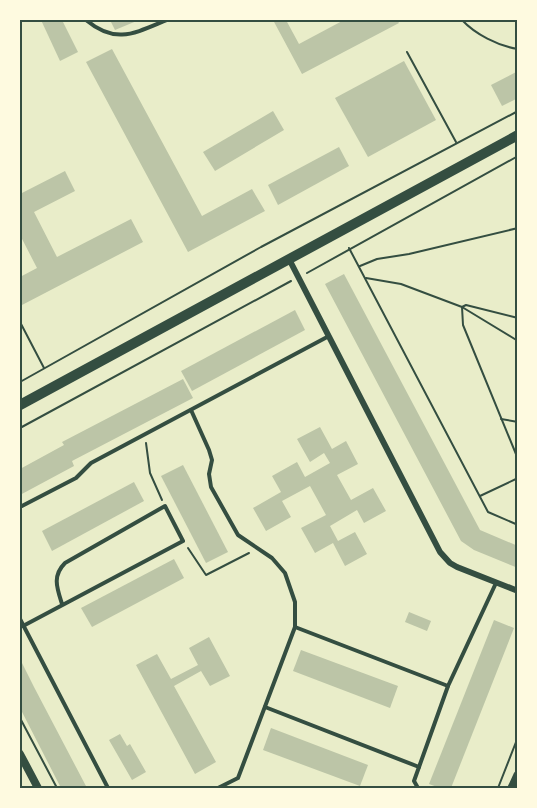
<svg xmlns="http://www.w3.org/2000/svg" width="537" height="808" viewBox="0 0 537 808" font-family="Helvetica,sans-serif">
  <style>
    .building { fill: #bcc5a7 }
    .lines { fill: none; stroke-linecap: round; stroke-linejoin: round }
    .path { stroke: #344e41; stroke-width: 2 }
    .service { stroke: #344e41; stroke-width: 4 }
    .minor { stroke: #344e41; stroke-width: 6 }
    .tertiary { stroke: #344e41; stroke-width: 8 }
    .secondary { stroke: #344e41; stroke-width: 9 }
    .primary { stroke: #344e41; stroke-width: 10 }
    .neatline { fill: none; stroke: #344e41; stroke-width: 2 }
  </style>
  <rect width="100%" height="100%" fill="#e9edc9"/>
  <g class="building">
    <path d="M41,20H62L78,52L60,61Z"/>
    <path d="M110,20H139L115,30Z"/>
    <path d="M273,20H286L299,44L344,20H397L399,23L302,74Z"/>
    <path d="M112,49L202,216L252,189L265,211L188,252L86,62Z"/>
    <path d="M404,61L436,120L368,157L335,98Z"/>
    <path d="M518,71V98L502,106L491,85Z"/>
    <path d="M273,111L284,130L215,171L203,152Z"/>
    <path d="M339,147L349,166L278,205L268,185Z"/>
    <path d="M65,171L75,191L34,212L57,257L131,219L143,242L22,305L20,300V277L37,268L20,235V194Z"/>
    <path d="M344,274L480,530L518,546V568L474,550L461,541L325,284Z"/>
    <path d="M295,310L305,330L192,391L181,371Z"/>
    <path d="M183,379L193,398L72,461L74,466L20,495V469L64,445L62,442Z"/>
    <path d="M320,427L332,449L346,441L358,464L337,475L351,500L373,488L386,511L364,523L357,510L330,526L338,541L355,532L367,554L345,566L333,543L315,553L301,528L326,515L310,486L282,501L291,517L266,531L253,508L281,492L272,476L297,462L305,477L330,463L324,453L310,462L297,439Z"/>
    <path d="M183,465L228,552L206,563L161,476Z"/>
    <path d="M134,482L144,501L52,551L42,531Z"/>
    <path d="M174,559L184,578L92,627L81,608Z"/>
    <path d="M409,612L431,621L427,631L405,622Z"/>
    <path d="M494,620L514,628L451,788H440L429,784Z"/>
    <path d="M209,637L230,676L210,686L201,671L174,686L216,762L195,774L136,665L157,654L171,679L198,665L189,648Z"/>
    <path d="M301,650L398,686L390,708L293,671Z"/>
    <path d="M20,659L34,687L87,788H61L20,708Z"/>
    <path d="M271,728L368,765L360,786L263,750Z"/>
    <path d="M120,734L127,746L130,744L146,772L132,780L109,740Z"/>
  </g>
  <g class="lines">
    <g class="path">
      <path d="M462,20C475,34 498,46 518,49"/>
      <path d="M407,52L456,142"/>
      <path d="M349,248L488,512L518,525"/>
      <path d="M360,266L377,259L409,254L518,228"/>
      <path d="M307,273L518,156"/>
      <path d="M366,278L401,284L462,307L518,341"/>
      <path d="M518,318L466,305L462,307L463,325L518,459"/>
      <path d="M20,322L44,368"/>
      <path d="M20,382L261,247L518,111"/>
      <path d="M501,419L518,422"/>
      <path d="M20,428L291,281"/>
      <path d="M146,443L150,473L162,500"/>
      <path d="M480,496L518,478"/>
      <path d="M188,548L206,575L249,553"/>
      <path d="M20,718L57,788"/>
      <path d="M20,785L21,788"/>
      <path d="M498,788L518,737"/>
    </g>
    <g class="service">
      <path d="M86,20C116,45 135,33 167,20"/>
      <path d="M191,410L209,450L212,460L209,474L211,487L238,535L272,558L285,573L295,602V627"/>
      <path d="M20,507L76,478L91,463L329,336"/>
      <path d="M20,619L108,788"/>
      <path d="M23,626L183,541L165,506L65,563C52,576 57,588 62,604"/>
      <path d="M265,707L419,767"/>
      <path d="M218,788L238,778L295,627L448,686L496,583"/>
      <path d="M418,788L414,781L448,686"/>
    </g>
    <path class="minor" d="M289,259L440,552L450,563L457,567L518,591"/>
    <path class="tertiary" d="M20,754L38,788"/>
    <path class="secondary" d="M512,788L518,775"/>
    <path class="primary" d="M20,405L518,135"/>
  </g>
  <rect width="537" height="808" fill="none" stroke="#fefae0" stroke-width="42"/>
  <rect x="21" y="21" width="495" height="766" class="neatline"/>
</svg>
